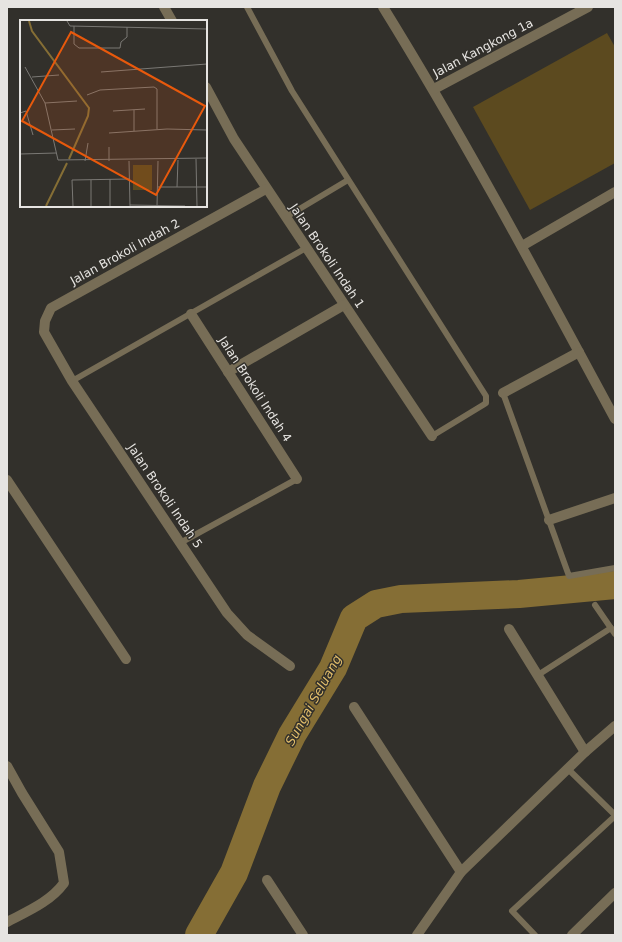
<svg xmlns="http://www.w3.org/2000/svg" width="622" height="942" viewBox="0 0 622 942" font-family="'DejaVu Sans',sans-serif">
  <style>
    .green { fill: #5c4a1f }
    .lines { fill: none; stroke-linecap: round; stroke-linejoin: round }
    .river { stroke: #856e35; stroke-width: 28 }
    .service { stroke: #776d56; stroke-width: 6 }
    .minor { stroke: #776d56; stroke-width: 10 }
    .labels { text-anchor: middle; stroke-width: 3; stroke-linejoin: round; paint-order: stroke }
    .street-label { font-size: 12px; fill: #e6e4e1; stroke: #32302b }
    .water-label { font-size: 13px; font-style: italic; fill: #e1bd6a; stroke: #32302b }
    .inset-river { fill: none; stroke: #856e35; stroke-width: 2 }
    .inset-road { fill: none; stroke: #7a7874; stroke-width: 1 }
    .view { fill: #e8590c; fill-opacity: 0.15; stroke: #e8590c; stroke-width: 2 }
    .inset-edge { fill: none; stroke: #e6e4e1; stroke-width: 2 }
  </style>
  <rect width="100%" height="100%" fill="#32302b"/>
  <path class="green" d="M607,33L615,47V163L530,210L473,107Z"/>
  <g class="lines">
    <path class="river" d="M199,935L234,873L267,786L292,735L333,668L354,618L376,604L401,599L519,594L615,585"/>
    <g class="service">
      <path d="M247,7L292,91L486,396V403L483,405L432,436"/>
      <path d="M286,217L348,180"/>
      <path d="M72,381L306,248"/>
      <path d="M503,393L569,576L615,568"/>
      <path d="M180,543L297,479"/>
      <path d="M595,605L615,634"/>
      <path d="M538,675L611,628"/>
      <path d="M568,769L615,815"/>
      <path d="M535,935L512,911L615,816"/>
    </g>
    <g class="minor">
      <path d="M164,7L172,21"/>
      <path d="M383,7C466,141 540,280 615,419"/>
      <path d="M206,87L234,139L432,436"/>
      <path d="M434,89L588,7"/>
      <path d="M266,189L51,308L45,321L44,332L72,381L227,613L247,635L290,666"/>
      <path d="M522,246L615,192"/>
      <path d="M191,314L297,479"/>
      <path d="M228,372L344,305"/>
      <path d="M503,393L579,352"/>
      <path d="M7,480L126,659"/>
      <path d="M549,520L615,498"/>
      <path d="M509,629L585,752"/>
      <path d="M354,707L461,872"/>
      <path d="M7,766L22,793L59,852L64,883C50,902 28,911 7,922"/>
      <path d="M267,880L303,935"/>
      <path d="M417,935L461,872L585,752L615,726"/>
      <path d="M572,935L615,893"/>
    </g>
  </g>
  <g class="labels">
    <g class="street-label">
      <text transform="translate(483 48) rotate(-28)" y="4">Jalan Kangkong 1a</text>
      <text transform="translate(125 252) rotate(-29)" y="4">Jalan Brokoli Indah 2</text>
      <text transform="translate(327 256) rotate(56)" y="4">Jalan Brokoli Indah 1</text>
      <text transform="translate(255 389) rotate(57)" y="4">Jalan Brokoli Indah 4</text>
      <text transform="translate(165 496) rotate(56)" y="4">Jalan Brokoli Indah 5</text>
    </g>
    <g class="water-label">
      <text transform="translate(313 700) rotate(-61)" y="5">Sungai Seluang</text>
    </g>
  </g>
  <g transform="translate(20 20)">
    <rect width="187" height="187" fill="#32302b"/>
    <path d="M113,145H132V170H113Z" fill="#5c4a1f"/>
    <path class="inset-river" d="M9,1L12,11L69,88L68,96L49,139M26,186L47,143"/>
    <path class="inset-road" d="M47,1L50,6L187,9M54,6V24L59,28H100L101,22L107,17V7M5,47L25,83L38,140L187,138M81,52L187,44M12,57L39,55M67,75L80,70L134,67L137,69V109M25,83L57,81M114,90V111M93,91L125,89M0,93L6,91L13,115M32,110L55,109M89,113L147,109L187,110M0,134L36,133M176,139L177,186M65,141L68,123M89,141V127M109,141L110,186M90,159V186M71,160V186M138,167H187M157,167L158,140M110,185L165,186M53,186L52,160L109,159M137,186L138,141"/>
    <path class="view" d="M51,12L185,86L136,175L2,101Z"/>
    <rect width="187" height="187" class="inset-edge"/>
  </g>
  <rect width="622" height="942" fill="none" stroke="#e6e4e1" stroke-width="16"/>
</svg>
